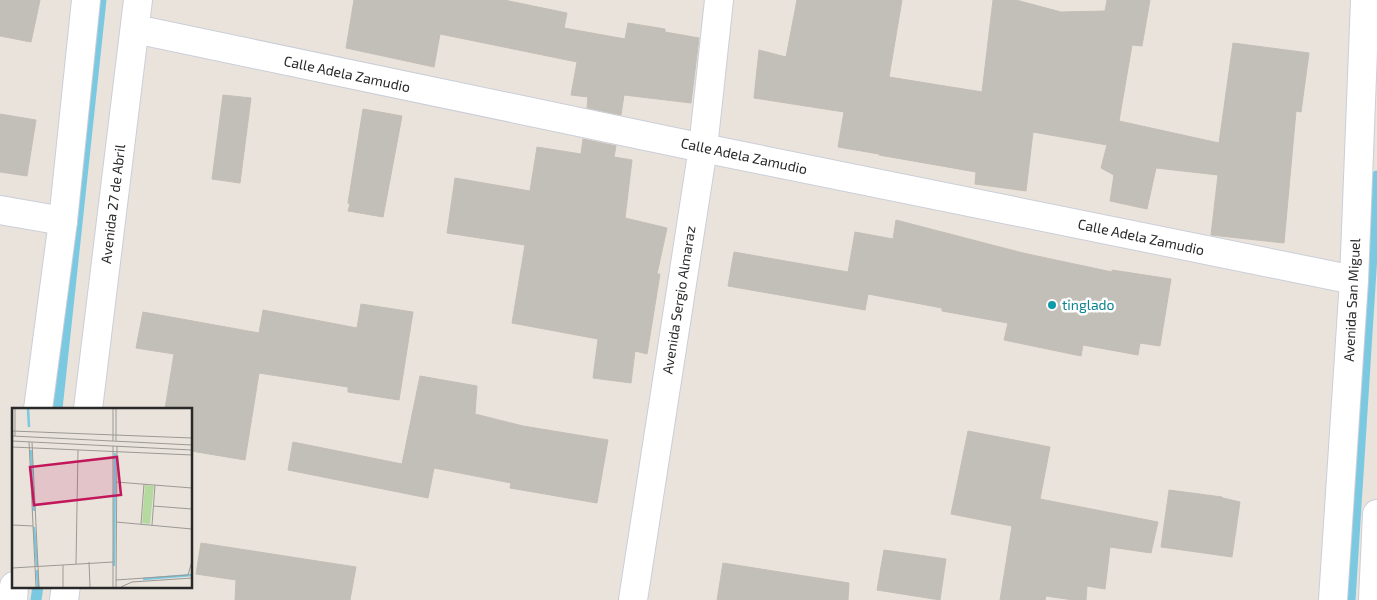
<svg xmlns="http://www.w3.org/2000/svg" width="1377" height="600" viewBox="0 0 1377 600" font-family="'Exo 2',sans-serif">
  <style>
    .lines { fill: none; stroke-linecap: round; stroke-linejoin: round }
    .stream { stroke: #7bc9e0; stroke-width: 11 }
    .building { fill: #c2beb8; stroke: #c4bfb6 }
    .minor-casing { stroke: #cbced9; stroke-width: 30 }
    .minor { stroke: #fff; stroke-width: 28 }
    .culture-dot { fill: #0f9aa8; stroke: #fff; stroke-width: 2 }
    .labels { text-anchor: middle; stroke-width: 5; stroke-linejoin: round; paint-order: stroke }
    .street-label { font-size: 14px; fill: #292929; stroke: #fff }
    .culture-label { font-size: 14px; fill: #0d838f; stroke: #fff; text-anchor: start }
    .inset-river { fill: none; stroke: #7bc9e0; stroke-width: 2.5 }
    .inset-road { fill: none; stroke: #9c9994; stroke-width: 1 }
    .view { fill: #c2185b; fill-opacity: 0.15; stroke: #c2185b; stroke-width: 2.5 }
    .inset-edge { fill: none; stroke: #292929; stroke-width: 2.5 }
  </style>
  <rect width="100%" height="100%" fill="#e9e3dc"/>
  <g class="lines">
    <g class="stream">
      <path d="M57,409L101,0"/>
      <path d="M36,600L38,586"/>
      <path d="M1350,600L1377,176"/>
    </g>
  </g>
  <g class="building">
    <path d="M0,0H40L31,42L0,36Z"/>
    <path d="M354,0H504L567,13L564,28L625,39L628,23L665,29V32L699,38L691,103L624,95L621,115L587,108L588,97L571,95L577,62L440,34L434,67L346,48Z"/>
    <path d="M797,0H902L889,77L982,92L993,0H1016L1061,12L1105,11L1107,0H1150L1142,46L1132,45L1119,121L1219,143L1233,43L1309,53L1301,112L1296,111L1284,243L1211,235L1218,175L1156,168L1147,209L1110,201L1114,175L1101,168L1107,145L1033,132L1026,191L975,184L976,172L879,155V154L838,147L844,112L754,98L759,50L786,57Z"/>
    <path d="M223,95L251,98L240,183L212,179Z"/>
    <path d="M363,109L402,116L383,217L348,211L350,204L348,203Z"/>
    <path d="M0,114L36,120L27,176L0,172Z"/>
    <path d="M583,139L616,146L614,157L632,160L625,218L667,228L657,274H660L647,354L635,351L631,383L593,378L598,339L512,323L525,245L447,233L455,178L530,191L537,147L581,154Z"/>
    <path d="M896,220L1023,253L1112,272V270L1171,279L1160,346L1140,343L1138,355L1083,345L1081,356L1004,340L1008,323L942,311V308L868,294L865,310L728,286L734,252L848,272L855,232L893,239Z"/>
    <path d="M361,304L413,312L399,400L348,392V387L259,373L245,460L191,451V409H165L174,354L136,348L143,312L259,333L263,310L357,328Z"/>
    <path d="M420,376L477,386L475,414L523,426L608,440L597,503L510,488L511,483L434,468L428,498L288,470L293,442L402,464Z"/>
    <path d="M968,431L1050,447L1040,499L1158,522L1151,553L1110,547L1105,589L1087,586L1086,600H1073L1046,596L1045,600H1000L1012,526L951,514Z"/>
    <path d="M1169,490L1222,497L1223,498L1240,502L1232,557L1161,547Z"/>
    <path d="M201,543L356,567L350,600H235L236,580L196,574Z"/>
    <path d="M884,550L946,559L940,600L877,590Z"/>
    <path d="M723,563L849,583L848,600H717Z"/>
  </g>
  <g class="lines">
    <g class="minor-casing">
      <g id="minor">
        <path d="M135,29L703,148L1354,280"/>
        <path d="M0,210L63,221"/>
        <path d="M38,409L63,221L86,0"/>
        <path d="M88,409L138,0"/>
        <path d="M13,600L14,586"/>
        <path d="M64,600L66,586"/>
        <path d="M633,600L703,148L719,0"/>
        <path d="M1333,600L1354,280L1365,0"/>
        <path d="M1373,600L1377,514"/>
      </g>
    </g>
    <use href="#minor" class="minor"/>
  </g>
  <circle class="culture-dot" cx="1052" cy="305" r="5"/>
  <g class="labels">
    <g class="street-label">
      <text transform="translate(347 74) rotate(12)" y="5">Calle Adela Zamudio</text>
      <text transform="translate(744 156) rotate(12)" y="5">Calle Adela Zamudio</text>
      <text transform="translate(113 204) rotate(-83)" y="5">Avenida 27 de Abril</text>
      <text transform="translate(1141 237) rotate(12)" y="5">Calle Adela Zamudio</text>
      <text transform="translate(679 300) rotate(-81)" y="5">Avenida Sergio Almaraz</text>
      <text transform="translate(1352 300) rotate(-87)" y="5">Avenida San Miguel</text>
    </g>
    <g class="culture-label">
      <text x="1062" y="310">tinglado</text>
    </g>
  </g>
  <g transform="translate(12 408)">
    <rect width="180" height="180" fill="#e9e3dc"/>
    <path d="M133,77L142,78L138,116L130,115Z" fill="#b5da9f"/>
    <path class="inset-river" d="M16,1L17,19M19,42L22,103M22,119L25,158M102,158L103,45M25,162L26,179M131,171L180,167"/>
    <path class="inset-road" d="M0,23L180,30M0,28L180,37M3,28V1M0,33L180,42M101,33V1M104,33V1M17,34L24,179M20,34L27,179M0,39L180,47M104,74L180,80M141,98L180,101M104,114L180,121M129,116L132,76M0,117L21,118M140,117L143,77M77,154L78,179M64,156L66,42M51,157V179M0,160L101,154M104,172L176,167L180,153M101,179V38M104,179L105,38M109,179L120,174L180,170"/>
    <path class="view" d="M105,49L109,87L22,97L18,59Z"/>
    <rect width="180" height="180" class="inset-edge"/>
  </g>
</svg>
